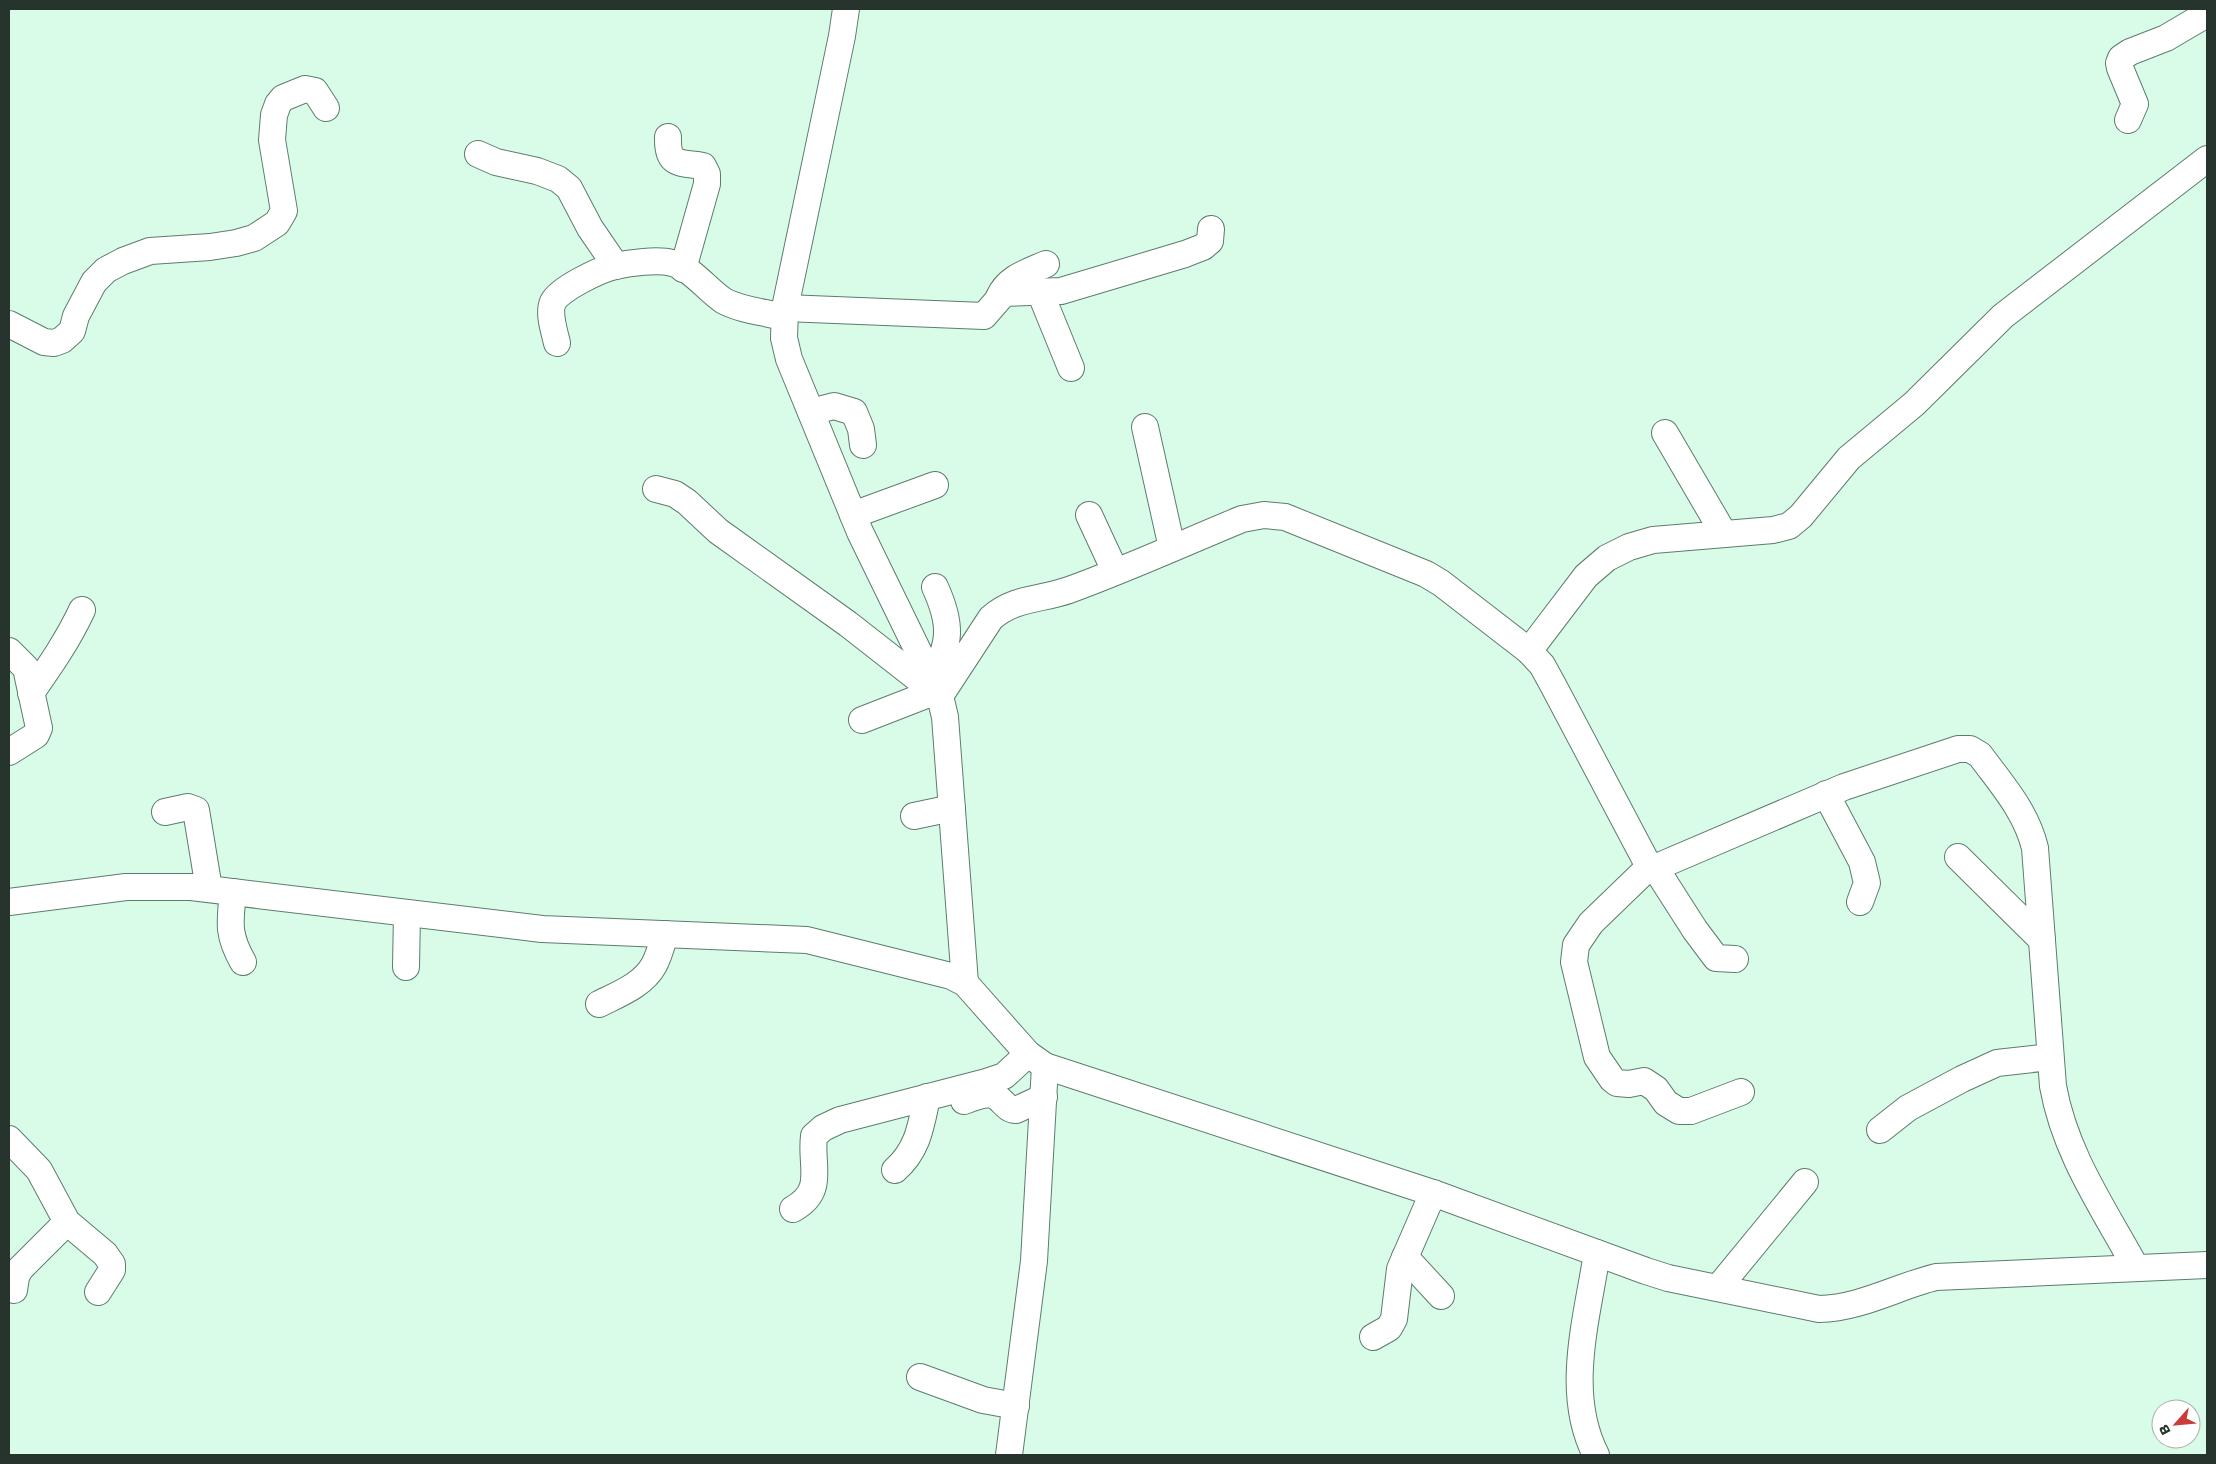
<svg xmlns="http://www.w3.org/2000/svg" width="2216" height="1464" viewBox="0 0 2216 1464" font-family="'Work Sans',sans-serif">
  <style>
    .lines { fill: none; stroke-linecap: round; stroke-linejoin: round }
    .minor-casing { stroke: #5d7c6c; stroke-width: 28 }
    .minor { stroke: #fff; stroke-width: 26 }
  </style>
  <rect width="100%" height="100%" fill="#d9fce9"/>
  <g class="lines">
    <g class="minor-casing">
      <g id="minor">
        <path d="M846,9L842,36L785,308L784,338L789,359L860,532L940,696L945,717L965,983"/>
        <path d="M2128,120L2135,104L2120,68L2119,63L2121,58L2130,52L2166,38L2200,18"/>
        <path d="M668,137C667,167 680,162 703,166L707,174V184L683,269"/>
        <path d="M478,154L496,162L537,171L558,179L569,188L590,228L616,266"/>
        <path d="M1040,292L1071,368"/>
        <path d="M999,297C1008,277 1028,272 1046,264"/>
        <path d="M785,308L984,316L1004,293L1061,291L1185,254L1203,247L1210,241L1211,229"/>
        <path d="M9,324L44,342L54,343L62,340L72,331L76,316L94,282L106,270L123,261L150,251L210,247L236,243L254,238L277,223L284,211L272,140L274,115L278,104L283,98L305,89L315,91L326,108"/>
        <path d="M557,343C554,330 548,313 553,302C559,289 601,269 615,266C629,263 658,259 672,263C692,268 707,290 724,301C741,310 764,312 783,317"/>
        <path d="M811,412L834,406L854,412L861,429L863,445"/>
        <path d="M1145,427L1172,548"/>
        <path d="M1665,433L1724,534"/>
        <path d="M656,489L675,494L687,502L718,531L848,624L940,696L991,618C1015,597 1041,600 1069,590C1127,569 1184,543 1242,519L1264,515L1285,517L1426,574L1441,583L1529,651L1542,665L1553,685L1645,859L1652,869L1844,787L1958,749H1970L1980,755C2002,785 2026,811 2035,848L2053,1086C2065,1154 2104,1209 2136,1268"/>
        <path d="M853,515L935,485"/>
        <path d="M1089,515L1115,571"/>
        <path d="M9,651L26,668L39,728L36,735L9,752"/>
        <path d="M1529,651L1586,576L1607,558L1629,547L1653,540L1773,530L1789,526L1801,516L1849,458L1914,404L2003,316L2207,159"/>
        <path d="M932,679C951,643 952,624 935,587"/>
        <path d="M31,693C50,666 68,640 82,610"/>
        <path d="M862,720L934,692"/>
        <path d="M1826,794L1862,862L1867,883L1860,902"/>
        <path d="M165,812L188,807L196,810L209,889"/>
        <path d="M914,816L952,808"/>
        <path d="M1958,857L2042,940"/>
        <path d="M1649,867L1591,923L1576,945L1574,962L1597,1057L1612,1079L1617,1083L1629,1084L1644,1081L1656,1089L1666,1103L1679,1111H1691L1741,1092"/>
        <path d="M1656,869L1695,930L1716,958L1735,959"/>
        <path d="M233,892C230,922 227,934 243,962"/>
        <path d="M9,902L126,887H191L542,929L807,940L951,976L965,983L1028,1054L1045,1066L1433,1193L1646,1271L1668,1278L1819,1309C1861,1308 1896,1287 1936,1277L2207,1265"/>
        <path d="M406,967L407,913"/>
        <path d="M599,1004C619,994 643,985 654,965C659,956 662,944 665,934"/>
        <path d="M964,1101C972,1098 984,1093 992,1095C1002,1097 1005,1110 1016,1110L1044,1097"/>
        <path d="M1880,1130L1908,1108L1962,1079L1997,1063L2050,1057"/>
        <path d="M9,1139L39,1170L67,1222L105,1254L112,1264V1270L98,1292"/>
        <path d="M895,1170C918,1150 921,1126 927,1097"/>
        <path d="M793,1209C826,1191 810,1166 814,1136L823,1128L840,1120L986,1082L1004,1076L1028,1054"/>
        <path d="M1405,1257L1441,1296"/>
        <path d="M1718,1288L1805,1182"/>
        <path d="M14,1290L16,1277L20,1269L67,1222"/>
        <path d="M1373,1337L1389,1328L1394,1319L1400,1269L1433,1193"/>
        <path d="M920,1377L983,1400L1016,1406"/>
        <path d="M1009,1455L1034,1261L1045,1066"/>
        <path d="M1596,1455C1564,1393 1587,1319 1597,1253"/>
      </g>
    </g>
    <use href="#minor" class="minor"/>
  </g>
  <rect width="2216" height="1464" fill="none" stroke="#27342d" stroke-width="20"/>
  <g transform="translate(2176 1424) rotate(243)"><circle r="24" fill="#ffffff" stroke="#a9aeab"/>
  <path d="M0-4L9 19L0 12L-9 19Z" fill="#ca3c38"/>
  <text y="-8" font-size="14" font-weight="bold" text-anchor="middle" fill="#27342d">B</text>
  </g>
</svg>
